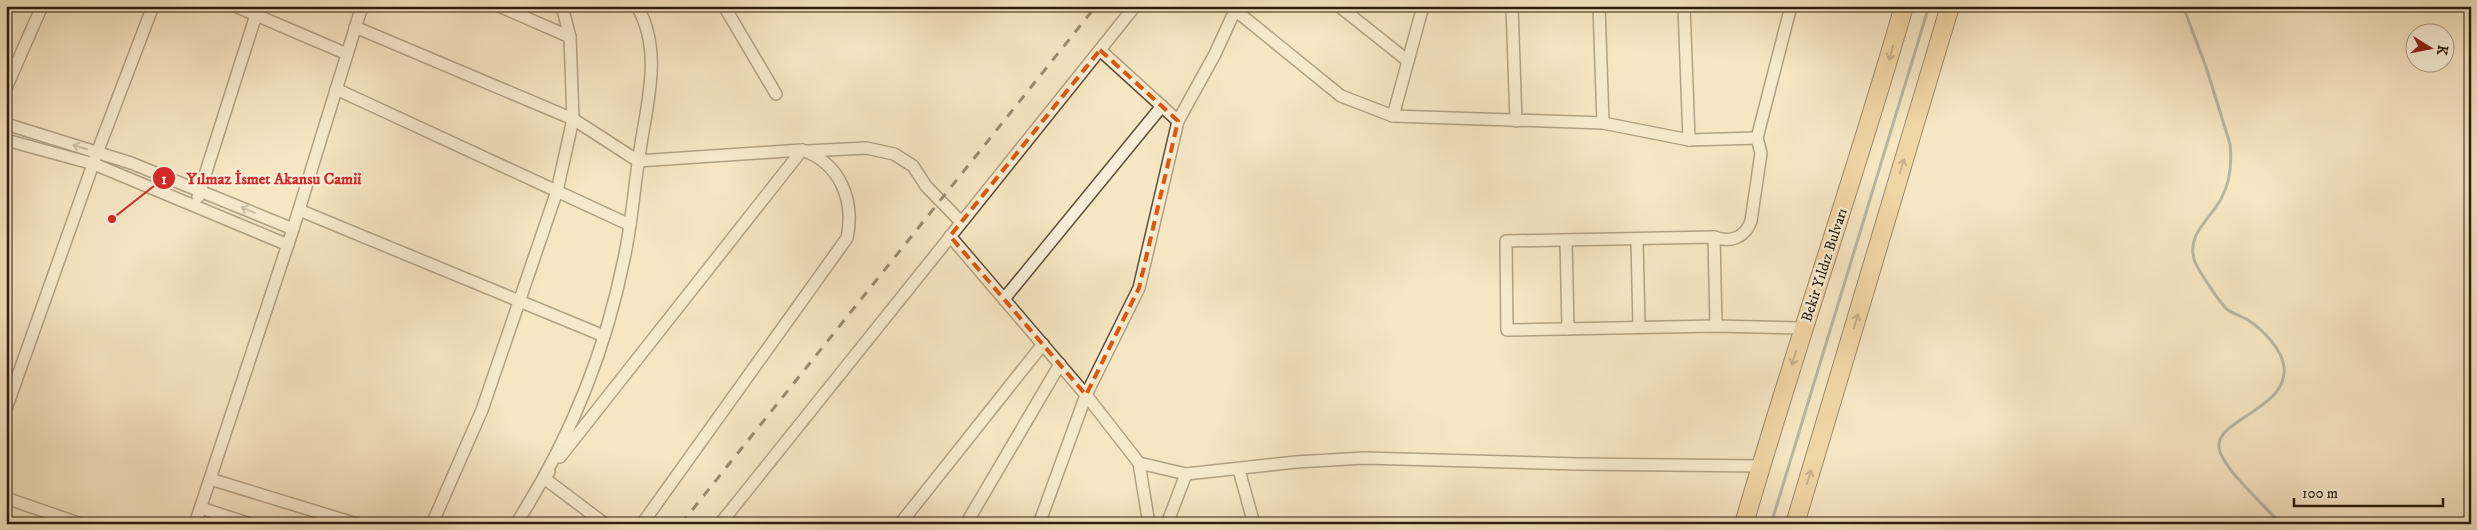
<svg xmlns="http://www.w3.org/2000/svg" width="2477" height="530" viewBox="0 0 2477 530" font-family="'IM FELL DW Pica',serif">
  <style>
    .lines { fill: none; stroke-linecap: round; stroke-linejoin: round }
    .stream { stroke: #727d76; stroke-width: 3 }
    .street-casing { stroke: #5e4e38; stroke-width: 14 }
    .primary-casing { stroke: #2b1c09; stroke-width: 20 }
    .street { stroke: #f9efd8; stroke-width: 11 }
    .primary { stroke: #ebc382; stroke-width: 18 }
    .rail { stroke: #2b1c09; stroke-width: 3; stroke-dasharray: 9 9; stroke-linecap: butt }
    .oneway { stroke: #8b7046 }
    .oneway2 { stroke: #9c907b }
    .marked { fill: none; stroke: #df560c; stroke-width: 4; stroke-dasharray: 10 6; stroke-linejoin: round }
    .labels { text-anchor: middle; stroke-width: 4.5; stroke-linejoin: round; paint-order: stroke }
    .street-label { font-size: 15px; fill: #2b1c09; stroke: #f9efd8 }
    .leader { fill: none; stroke: #d62828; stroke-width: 2 }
    .callout-dot { fill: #d62828; stroke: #f9efd8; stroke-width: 2 }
    .mark-label { font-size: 15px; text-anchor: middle; font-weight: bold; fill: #fff }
    .callout-label { font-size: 16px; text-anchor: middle; font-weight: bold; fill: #d62828; stroke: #f9efd8; stroke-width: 4.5; stroke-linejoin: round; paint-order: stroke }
  </style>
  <rect width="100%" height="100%" fill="#f6e6c3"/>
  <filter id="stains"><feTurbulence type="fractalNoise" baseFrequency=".004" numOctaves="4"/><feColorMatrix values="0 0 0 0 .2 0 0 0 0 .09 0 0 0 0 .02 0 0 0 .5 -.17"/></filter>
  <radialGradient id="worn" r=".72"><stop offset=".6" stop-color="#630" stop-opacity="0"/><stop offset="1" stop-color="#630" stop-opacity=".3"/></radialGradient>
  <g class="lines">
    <g class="stream">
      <path d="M2183,6L2206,67L2230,144C2232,163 2230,183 2221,199C2210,219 2187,234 2194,259C2196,267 2221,305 2228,310C2233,314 2242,316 2248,320C2263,330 2282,349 2284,367C2289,411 2208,420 2220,452C2227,472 2266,507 2281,524"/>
      <path d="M1771,524L1929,6"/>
    </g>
    <g class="street-casing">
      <g id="street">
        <path d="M235,6L347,54"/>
        <path d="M499,6L570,37"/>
        <path d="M724,6L776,94"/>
        <path d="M1339,6L1408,61"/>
        <path d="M1512,6L1516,121"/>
        <path d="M1599,6L1603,123"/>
        <path d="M1684,6L1689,140"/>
        <path d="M1791,6L1757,138L1761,153L1751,221C1745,238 1730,243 1714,237L1506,241L1507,330L1716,326L1803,328"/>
        <path d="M1235,10L1341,96L1393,116L1603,123L1689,140L1757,138"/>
        <path d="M355,27L573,119L638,161L802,150C840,163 855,200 847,238L642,524"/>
        <path d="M1100,50L1178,121"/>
        <path d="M6,88L42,6"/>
        <path d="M336,89L630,225"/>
        <path d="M1393,116L1423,6"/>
        <path d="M6,124L131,163L293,229"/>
        <path d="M6,140L94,164L288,245"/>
        <path d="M807,151L866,148L894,154L913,166L926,186L961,222"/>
        <path d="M198,197L256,15"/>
        <path d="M299,210L604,336"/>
        <path d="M950,236L1086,395L1139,463L1149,524"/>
        <path d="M1714,237L1716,326"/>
        <path d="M1637,239L1639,327"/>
        <path d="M1566,240L1568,329"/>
        <path d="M1004,299L1162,106"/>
        <path d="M6,409L97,153L153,6"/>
        <path d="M560,457L802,150"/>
        <path d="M1139,463L1186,474L1296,462L1364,458L1578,464L1761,466"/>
        <path d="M1239,470L1254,524"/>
        <path d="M549,472L544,478L605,524"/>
        <path d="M210,479L357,524"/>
        <path d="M6,498L81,524"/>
        <path d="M201,508L250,524"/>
        <path d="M195,524L293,229L362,6"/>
        <path d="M432,524L482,410L557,191L573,119L570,37L562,6"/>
        <path d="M516,524C568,443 605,353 624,259C632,223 634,187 640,150C647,103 663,51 637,6"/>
        <path d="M720,524L1135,6"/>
        <path d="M900,524L1043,344"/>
        <path d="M966,524L1060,364"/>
        <path d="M1039,524L1086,395L1139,288L1178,121L1215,54L1237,6"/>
        <path d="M1167,524L1186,474"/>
      </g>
    </g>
    <g class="primary-casing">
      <g id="primary">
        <path d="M1744,524C1794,350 1854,180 1904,6"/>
        <path d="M1795,524L1950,6"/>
      </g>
    </g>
    <use href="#street" class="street"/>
    <use href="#primary" class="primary"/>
    <path class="rail" d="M681,524L1096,6"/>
  </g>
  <defs><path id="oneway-shaft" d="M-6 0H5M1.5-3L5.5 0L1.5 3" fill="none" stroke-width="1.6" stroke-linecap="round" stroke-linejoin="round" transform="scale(1.25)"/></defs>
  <g class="oneway">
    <use href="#oneway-shaft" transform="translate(1891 53) rotate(106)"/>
    <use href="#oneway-shaft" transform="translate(1902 166) rotate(-73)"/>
    <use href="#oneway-shaft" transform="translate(1856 321) rotate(-73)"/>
    <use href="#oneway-shaft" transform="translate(1794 358) rotate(107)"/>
    <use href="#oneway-shaft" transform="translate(1809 477) rotate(-73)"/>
  </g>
  <g class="oneway2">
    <use href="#oneway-shaft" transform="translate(80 147) rotate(-163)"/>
    <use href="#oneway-shaft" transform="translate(248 210) rotate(-158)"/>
  </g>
  <path d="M0 0H2477V530H0ZM1100,50L1178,121L1139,288L1086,395L950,236Z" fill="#f6e6c3" fill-opacity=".55" fill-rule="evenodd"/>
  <path class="marked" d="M1100,50L1178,121L1139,288L1086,395L950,236Z"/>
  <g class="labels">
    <g class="street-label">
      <text transform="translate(1824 265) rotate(-72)" y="5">Bekir Yıldız Bulvarı</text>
    </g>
  </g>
  <path class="leader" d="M112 219L164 178"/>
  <g class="callout-dot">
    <circle cx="112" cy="219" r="5"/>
    <circle cx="164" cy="178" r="12"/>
  </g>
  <g class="mark-label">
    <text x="164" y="184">1</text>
  </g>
  <g class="callout-label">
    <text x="274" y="184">Yılmaz İsmet Akansu Camii</text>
  </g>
  <rect width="2477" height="530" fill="none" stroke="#f6e6c3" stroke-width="25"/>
  <rect x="8" y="8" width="2462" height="515" fill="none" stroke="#2b1c09" stroke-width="2.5"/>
  <rect x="12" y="12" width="2452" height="505" fill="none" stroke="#2b1c09"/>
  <g transform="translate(2430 48) rotate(100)"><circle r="24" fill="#f9efd8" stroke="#a79b85"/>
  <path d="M0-4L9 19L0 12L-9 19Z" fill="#8f2418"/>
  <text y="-8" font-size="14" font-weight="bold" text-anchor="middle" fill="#2b1c09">K</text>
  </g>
  <path d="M2294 498v8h149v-8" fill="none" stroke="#2b1c09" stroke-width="2.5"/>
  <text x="2302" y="498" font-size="15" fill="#2b1c09" stroke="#f9efd8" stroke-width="4" paint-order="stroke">100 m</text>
  <rect width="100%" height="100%" filter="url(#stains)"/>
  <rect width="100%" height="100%" fill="url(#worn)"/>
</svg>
